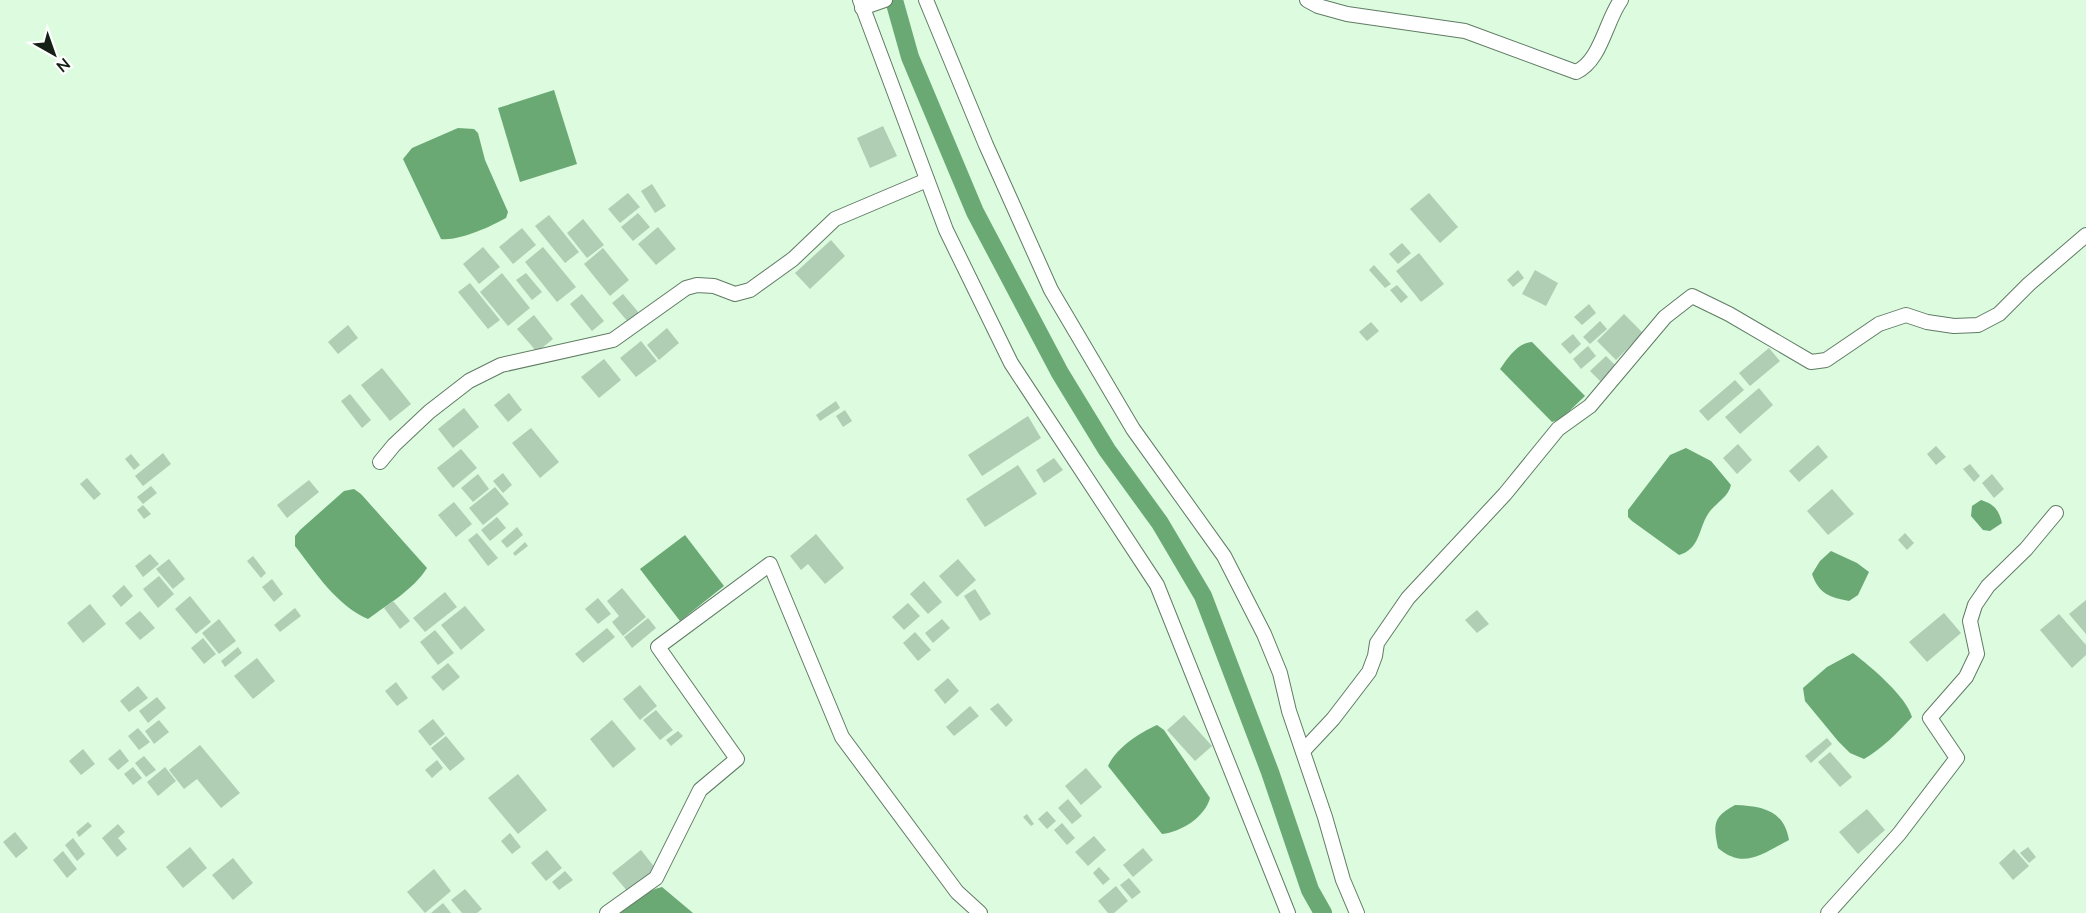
<svg xmlns="http://www.w3.org/2000/svg" width="2086" height="913" viewBox="0 0 2086 913" font-family="'Nunito Sans',sans-serif">
  <style>
    .water { fill: #6aa973 }
    .lines { fill: none; stroke-linecap: round; stroke-linejoin: round }
    .canal { stroke: #6aa973; stroke-width: 18 }
    .building { fill: #b0ceb4 }
    .street-casing { stroke: #607c64; stroke-width: 16 }
    .street { stroke: #fff; stroke-width: 14 }
  </style>
  <rect width="100%" height="100%" fill="#dcfbdf"/>
  <g class="water">
    <path d="M554,90L577,164L520,182L498,108Z"/>
    <path d="M458,128L474,129L478,133L485,160L508,212L506,218C490,227 459,241 441,239L403,159L412,148Z"/>
    <path d="M1532,342L1585,396L1561,419L1552,422L1500,369C1508,358 1517,343 1532,342Z"/>
    <path d="M1686,448L1711,461L1731,485C1728,498 1715,503 1708,514C1698,530 1700,549 1679,555L1632,521L1628,517V510L1670,455Z"/>
    <path d="M354,489L361,494L427,568C413,590 388,604 368,619C336,605 316,573 295,546V536L300,530L344,491Z"/>
    <path d="M1981,500C1994,504 1999,510 2002,523L1990,531L1983,530L1971,516L1972,506Z"/>
    <path d="M685,535L724,586L680,621L640,569Z"/>
    <path d="M1831,551L1857,563L1869,572L1858,595L1849,601C1829,597 1819,594 1812,574L1820,561Z"/>
    <path d="M1853,653C1871,667 1906,696 1912,717C1897,733 1883,748 1864,759L1850,753L1838,741L1805,701L1803,688L1827,667Z"/>
    <path d="M1157,725L1164,730L1210,798C1205,817 1181,832 1162,834L1108,766C1116,748 1139,733 1157,725Z"/>
    <path d="M1735,805C1762,806 1784,810 1789,840C1762,854 1744,870 1718,848C1713,824 1713,817 1735,805Z"/>
    <path d="M662,887L693,913H619C633,902 645,891 662,887Z"/>
  </g>
  <g class="lines">
    <path class="canal" d="M894,0L910,57L975,212L1060,373L1107,450L1160,523L1203,596L1270,772L1310,890L1323,913"/>
  </g>
  <g class="building">
    <path d="M883,126L897,156L870,168L857,138Z"/>
    <path d="M652,184L666,206L655,213L641,191Z"/>
    <path d="M628,193L640,207L620,223L608,209Z"/>
    <path d="M1429,193L1458,227L1440,243L1410,209Z"/>
    <path d="M638,213L650,227L633,241L621,227Z"/>
    <path d="M549,215L579,252L565,263L535,226Z"/>
    <path d="M583,219L604,245L587,258L567,233Z"/>
    <path d="M658,227L676,249L656,265L638,244Z"/>
    <path d="M522,228L536,245L513,264L499,247Z"/>
    <path d="M831,240L845,256L810,289L795,273Z"/>
    <path d="M1402,243L1411,253L1398,264L1389,254Z"/>
    <path d="M483,247L500,267L479,284L463,264Z"/>
    <path d="M543,247L576,287L557,302L525,262Z"/>
    <path d="M603,248L629,280L610,296L584,264Z"/>
    <path d="M1419,253L1444,284L1421,302L1396,271Z"/>
    <path d="M1374,265L1391,284L1385,288L1369,270Z"/>
    <path d="M1518,270L1524,278L1513,287L1507,280Z"/>
    <path d="M1535,270L1558,283L1546,306L1522,294Z"/>
    <path d="M502,273L530,308L508,326L480,292Z"/>
    <path d="M526,273L542,292L532,300L516,280Z"/>
    <path d="M470,283L500,320L488,329L458,292Z"/>
    <path d="M1397,285L1408,297L1401,303L1390,290Z"/>
    <path d="M582,294L604,321L592,331L570,304Z"/>
    <path d="M623,294L639,313L628,322L612,303Z"/>
    <path d="M1589,304L1596,313L1582,325L1574,317Z"/>
    <path d="M1624,314L1643,333L1616,360L1597,341Z"/>
    <path d="M534,315L553,339L537,352L517,329Z"/>
    <path d="M1600,321L1607,329L1590,344L1583,337Z"/>
    <path d="M1371,322L1379,331L1367,341L1359,332Z"/>
    <path d="M348,325L358,338L338,354L328,342Z"/>
    <path d="M667,328L679,343L659,360L647,345Z"/>
    <path d="M1573,334L1581,344L1570,354L1561,344Z"/>
    <path d="M641,341L657,361L636,377L620,358Z"/>
    <path d="M1588,346L1596,356L1581,369L1573,359Z"/>
    <path d="M1769,348L1780,361L1750,386L1739,373Z"/>
    <path d="M1606,356L1617,367L1601,382L1590,371Z"/>
    <path d="M604,359L621,380L599,398L581,377Z"/>
    <path d="M382,368L411,404L390,421L361,385Z"/>
    <path d="M1735,380L1744,390L1708,421L1699,411Z"/>
    <path d="M1759,388L1773,405L1740,434L1725,417Z"/>
    <path d="M509,393L522,410L508,422L494,405Z"/>
    <path d="M350,394L371,420L362,428L341,401Z"/>
    <path d="M836,401L840,408L820,421L816,415Z"/>
    <path d="M464,408L479,427L453,448L438,429Z"/>
    <path d="M845,410L852,421L843,427L836,416Z"/>
    <path d="M1028,416L1041,438L982,476L968,455Z"/>
    <path d="M531,428L559,462L540,478L512,443Z"/>
    <path d="M1738,444L1752,460L1737,474L1723,458Z"/>
    <path d="M1818,445L1828,457L1799,482L1789,471Z"/>
    <path d="M1936,446L1946,457L1936,465L1927,454Z"/>
    <path d="M461,449L477,468L453,488L437,468Z"/>
    <path d="M163,453L171,464L143,486L135,476Z"/>
    <path d="M131,454L140,465L134,470L125,459Z"/>
    <path d="M1054,458L1063,470L1044,483L1036,470Z"/>
    <path d="M1970,464L1980,476L1974,482L1963,469Z"/>
    <path d="M1018,465L1037,494L985,527L966,499Z"/>
    <path d="M503,473L512,485L503,493L493,481Z"/>
    <path d="M478,474L489,489L473,502L461,488Z"/>
    <path d="M1992,474L2004,489L1994,498L1982,483Z"/>
    <path d="M87,478L101,494L94,500L80,484Z"/>
    <path d="M309,480L319,492L287,518L277,505Z"/>
    <path d="M151,486L157,493L143,504L137,497Z"/>
    <path d="M495,487L509,504L483,525L469,508Z"/>
    <path d="M1832,489L1854,514L1828,535L1807,511Z"/>
    <path d="M454,502L472,524L456,537L438,515Z"/>
    <path d="M143,505L151,514L144,519L137,510Z"/>
    <path d="M497,517L506,528L490,541L481,530Z"/>
    <path d="M517,527L523,535L507,548L501,541Z"/>
    <path d="M477,533L498,558L488,566L468,540Z"/>
    <path d="M1905,533L1914,543L1907,550L1898,540Z"/>
    <path d="M816,534L844,568L825,584L808,564L801,570L790,556Z"/>
    <path d="M525,542L528,546L515,556L513,553Z"/>
    <path d="M150,554L159,564L143,577L135,566Z"/>
    <path d="M253,556L266,573L261,578L247,561Z"/>
    <path d="M169,559L185,579L173,589L156,569Z"/>
    <path d="M958,559L976,580L957,597L939,576Z"/>
    <path d="M159,576L174,594L158,608L143,589Z"/>
    <path d="M272,579L283,594L274,602L262,587Z"/>
    <path d="M924,581L942,602L928,614L910,594Z"/>
    <path d="M124,585L133,596L121,607L112,596Z"/>
    <path d="M622,588L646,617L623,636L612,622L619,616L607,601Z"/>
    <path d="M975,589L991,614L980,621L964,596Z"/>
    <path d="M445,592L457,607L425,632L413,618Z"/>
    <path d="M190,596L211,622L196,634L175,609Z"/>
    <path d="M598,598L611,614L598,624L585,609Z"/>
    <path d="M2086,600V634L2069,614Z"/>
    <path d="M393,601L410,621L400,629L384,608Z"/>
    <path d="M908,603L920,616L904,630L892,617Z"/>
    <path d="M90,604L106,624L83,643L67,623Z"/>
    <path d="M465,606L485,630L461,650L441,625Z"/>
    <path d="M295,608L301,616L280,632L274,625Z"/>
    <path d="M1477,610L1489,624L1477,633L1465,620Z"/>
    <path d="M140,611L155,628L140,640L125,623Z"/>
    <path d="M1944,613L1961,633L1927,662L1909,642Z"/>
    <path d="M2059,614L2086,645V655L2072,668L2040,630Z"/>
    <path d="M648,618L656,628L632,648L624,637Z"/>
    <path d="M219,619L236,641L219,654L202,633Z"/>
    <path d="M942,619L950,628L933,643L925,633Z"/>
    <path d="M607,628L615,637L583,663L575,654Z"/>
    <path d="M435,630L454,653L438,665L420,642Z"/>
    <path d="M915,632L931,650L918,661L903,643Z"/>
    <path d="M203,638L216,654L204,664L191,648Z"/>
    <path d="M238,647L242,653L225,667L221,661Z"/>
    <path d="M257,658L275,681L253,699L234,676Z"/>
    <path d="M448,663L460,677L443,691L431,677Z"/>
    <path d="M948,678L959,691L945,704L934,690Z"/>
    <path d="M396,682L408,698L397,706L385,691Z"/>
    <path d="M640,685L657,706L640,720L623,699Z"/>
    <path d="M138,686L148,698L129,712L120,701Z"/>
    <path d="M157,697L166,708L148,723L139,711Z"/>
    <path d="M998,703L1013,720L1006,727L990,709Z"/>
    <path d="M970,706L979,716L954,736L946,727Z"/>
    <path d="M656,710L673,730L660,740L643,720Z"/>
    <path d="M1184,715L1212,746L1195,761L1167,730Z"/>
    <path d="M433,719L445,734L430,746L418,731Z"/>
    <path d="M159,720L169,732L154,744L145,731Z"/>
    <path d="M612,720L636,749L613,768L590,739Z"/>
    <path d="M138,728L150,742L139,750L128,736Z"/>
    <path d="M678,731L683,736L671,746L666,740Z"/>
    <path d="M446,736L465,759L450,771L431,748Z"/>
    <path d="M1827,738L1832,744L1811,763L1805,756Z"/>
    <path d="M200,745L240,793L221,808L197,779L184,789L169,770Z"/>
    <path d="M83,749L95,764L81,775L69,761Z"/>
    <path d="M120,749L129,761L118,770L108,759Z"/>
    <path d="M1830,752L1852,777L1840,787L1818,762Z"/>
    <path d="M144,756L156,770L146,777L135,763Z"/>
    <path d="M437,760L443,768L432,778L425,770Z"/>
    <path d="M133,767L142,778L133,785L124,774Z"/>
    <path d="M165,767L176,781L158,796L147,782Z"/>
    <path d="M1086,768L1102,787L1081,805L1065,786Z"/>
    <path d="M518,774L547,810L518,834L488,798Z"/>
    <path d="M1068,799L1082,816L1072,824L1058,808Z"/>
    <path d="M1867,809L1885,830L1858,854L1839,832Z"/>
    <path d="M1047,811L1056,821L1047,829L1038,819Z"/>
    <path d="M1027,814L1034,824L1031,826L1023,817Z"/>
    <path d="M88,822L92,826L79,837L76,832Z"/>
    <path d="M1062,823L1075,838L1067,845L1054,830Z"/>
    <path d="M118,824L125,832L118,838L127,849L117,857L102,838Z"/>
    <path d="M15,832L28,848L16,858L3,842Z"/>
    <path d="M510,833L521,847L512,854L501,841Z"/>
    <path d="M1094,836L1106,850L1088,866L1075,852Z"/>
    <path d="M73,838L85,854L77,861L65,845Z"/>
    <path d="M190,847L207,868L183,888L166,867Z"/>
    <path d="M2028,847L2036,857L2029,863L2020,853Z"/>
    <path d="M1143,848L1153,860L1133,877L1123,865Z"/>
    <path d="M2014,849L2029,866L2013,880L1999,863Z"/>
    <path d="M547,850L562,868L546,881L531,863Z"/>
    <path d="M641,850L656,869L628,892L612,873Z"/>
    <path d="M63,851L77,869L67,878L53,860Z"/>
    <path d="M233,858L253,883L233,900L212,875Z"/>
    <path d="M1099,867L1110,879L1103,885L1093,873Z"/>
    <path d="M434,869L451,891L425,913L407,892Z"/>
    <path d="M565,871L573,880L559,890L552,882Z"/>
    <path d="M1129,878L1141,892L1132,899L1120,885Z"/>
    <path d="M1116,886L1128,901L1114,913H1108L1098,901Z"/>
    <path d="M465,889L482,909L477,913H462L451,900Z"/>
    <path d="M443,903L451,913H431Z"/>
  </g>
  <g class="lines">
    <g class="street-casing">
      <g id="street">
        <path d="M860,0L946,230L1011,363L1157,585L1288,913"/>
        <path d="M926,0L986,145L1051,290L1133,429L1224,556L1264,634L1280,673L1289,711L1325,817L1343,880L1357,913"/>
        <path d="M1307,0L1318,6L1347,14L1465,31L1576,72C1601,61 1606,20 1621,0"/>
        <path d="M862,8L885,0"/>
        <path d="M380,462L394,445L429,412L469,381L501,365L613,340L686,288L697,285L714,286L735,294L750,290L793,259L835,219L927,180"/>
        <path d="M1303,751L1333,719L1369,672L1375,656L1377,643L1408,598L1505,494L1558,429L1590,406L1665,317L1692,296L1729,314L1811,362L1826,360L1879,324L1906,315L1927,322L1954,326L1978,325L1999,314L2029,284L2086,235"/>
        <path d="M607,913L656,878L700,790L737,759L658,647L770,564L842,737L957,892L980,913"/>
        <path d="M1828,913L1899,834L1957,758L1930,718L1966,677L1977,654L1970,621L1975,605L1988,586L2026,549L2056,513"/>
      </g>
    </g>
    <use href="#street" class="street"/>
  </g>
  <g transform="translate(54 54) rotate(140)" stroke="#fefefe" stroke-width="4.5" paint-order="stroke">
  <path d="M0-4.5L10 22L0 15L-10 22Z" fill="#141f16"/>
  <text y="-9" font-size="16" font-weight="bold" text-anchor="middle" fill="#141f16">N</text>
  </g>
</svg>
